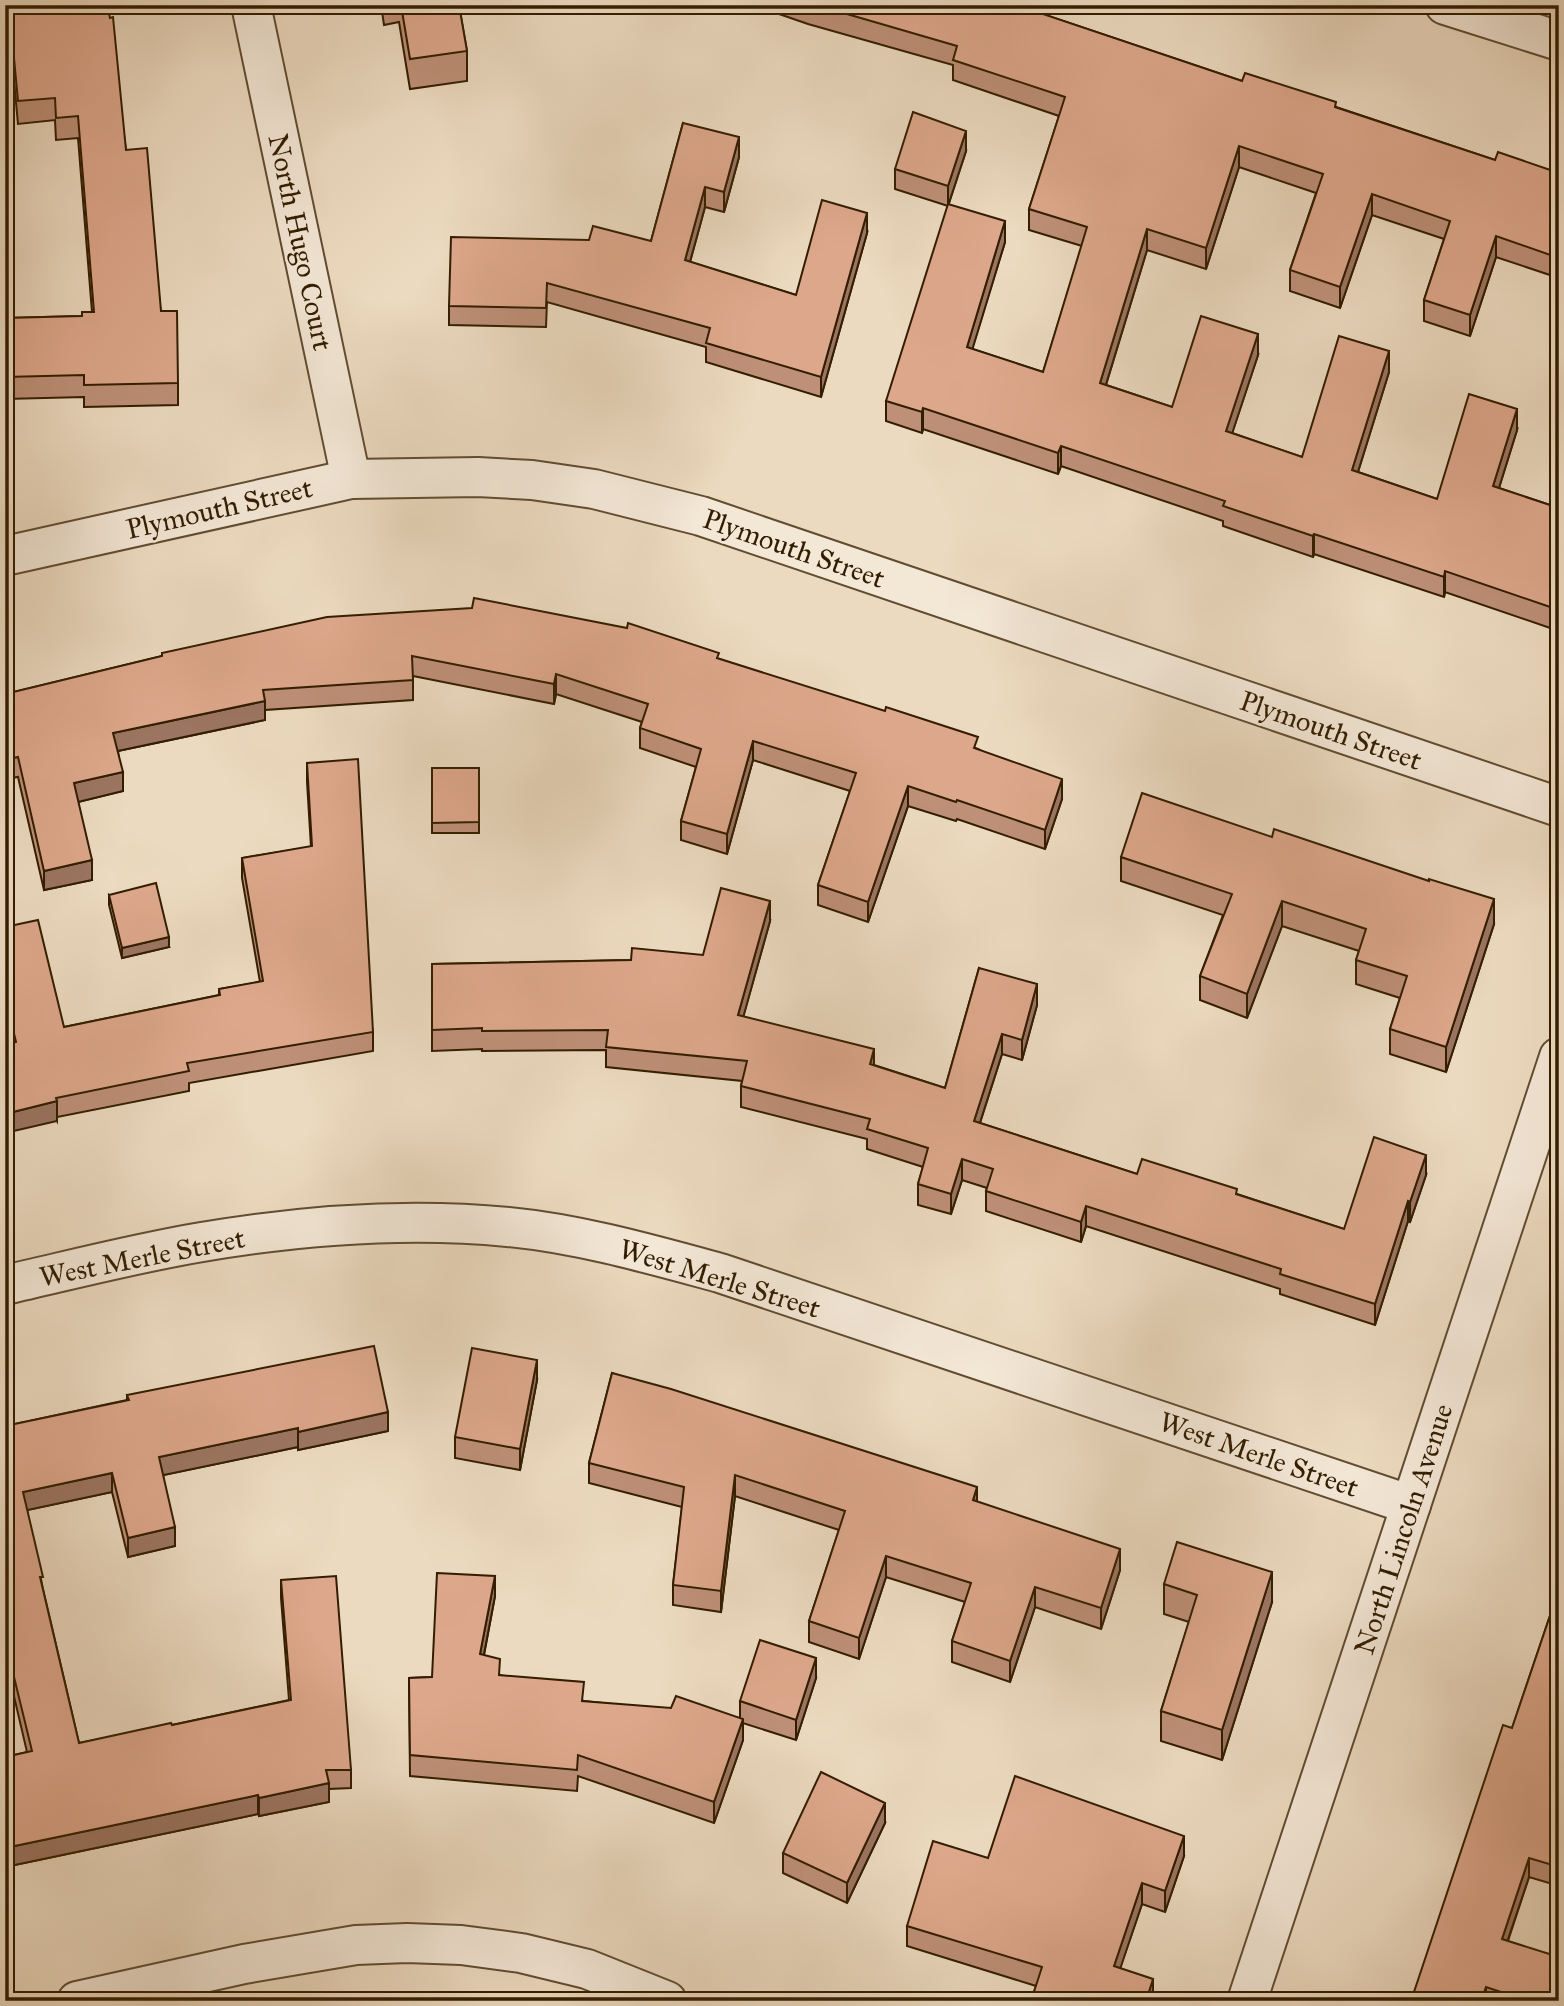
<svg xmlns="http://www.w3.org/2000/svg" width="1564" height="2006" viewBox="0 0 1564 2006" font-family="'IM FELL Great Primer',serif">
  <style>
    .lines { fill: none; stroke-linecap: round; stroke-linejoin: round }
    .minor-casing { stroke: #614c30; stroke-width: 42 }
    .minor { stroke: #f3e7d6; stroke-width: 38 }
    .wall { fill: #be9078; stroke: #331d00; stroke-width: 2 }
    .shaded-wall { fill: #9b7561; stroke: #331d00; stroke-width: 2 }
    .building { fill: #dda78b; stroke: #331d00; stroke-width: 2 }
    .labels { text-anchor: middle; stroke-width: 5; stroke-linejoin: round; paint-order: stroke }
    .street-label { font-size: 28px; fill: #331d00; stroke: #f3e7d6 }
  </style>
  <rect width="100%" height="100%" fill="#ecdac0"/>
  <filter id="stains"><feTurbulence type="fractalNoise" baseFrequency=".00286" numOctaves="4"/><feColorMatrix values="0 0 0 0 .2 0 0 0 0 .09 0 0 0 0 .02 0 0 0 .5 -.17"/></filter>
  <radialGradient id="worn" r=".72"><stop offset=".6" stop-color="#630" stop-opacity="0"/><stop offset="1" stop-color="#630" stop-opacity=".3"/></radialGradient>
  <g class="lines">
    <g class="minor-casing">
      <g id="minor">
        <path d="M251,5L351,479"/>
        <path d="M1445,5L1559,41"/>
        <path d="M5,556L351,479L478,477L532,480L594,489L701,516L1559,807"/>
        <path d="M5,1285C71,1270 136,1253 202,1242C303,1225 406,1217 508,1227C580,1234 650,1254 720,1273L1411,1505"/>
        <path d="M77,2001L244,1964L356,1945L407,1943L461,1945L521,1953L587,1969L667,2001"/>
        <path d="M1247,2001L1559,1057"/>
      </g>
    </g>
    <use href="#minor" class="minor"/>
  </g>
  <g class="wall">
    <path d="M5,5H107L126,150L161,311L178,383V405L84,407V397L5,399V318L82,316L92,312L78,138L56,140L55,120L18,124L11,48L5,20Z"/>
    <path d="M381,5H459L467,51V81L410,89L399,22L384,25Z"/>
    <path d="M753,5H1016L1242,81L1336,107L1495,160L1559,173V278L1496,257L1470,336L1424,321V300L1444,239L1372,215L1340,308L1290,291V270L1316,193L1239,167L1206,269L1147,250L1106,385L1172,407L1258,355L1232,433L1302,457L1389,372L1358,472L1437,499L1517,430L1499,488L1559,508V631L1445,592L1444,597L1314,554L1313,557L1223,526V521L1061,466L1058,474L923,429L922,433L886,421V401L1005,242L972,349L1043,372L1082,246L1029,230V209L1059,116L953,80V65L808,24Z"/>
    <path d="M683,123L739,157L724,212L705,207L690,262L796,295L867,233L821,397L706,362V347L547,302L546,327L449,325V306L651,241Z"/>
    <path d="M966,151L948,206L895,189V169Z"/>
    <path d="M162,653L719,659L978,749L1062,799L1045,849L957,819L956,821L908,806L868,922L818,905V885L850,791L753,760L727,854L681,840V821L696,767L640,748V728L642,722L556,694L554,704L413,676V700L265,710V720L118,751L123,791L78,802L92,880L44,890L18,777L5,779V694L162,656Z"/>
    <path d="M307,763L373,1032V1051L189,1083V1091L57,1117V1121L12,1043L5,1015V927L64,1027L219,995V989L260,982L242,878V858L311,847L307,782Z"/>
    <rect x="432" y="768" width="47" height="65"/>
    <path d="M1121,857L1494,924L1446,1072L1390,1054V1029L1400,998L1356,984V960L1359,951L1282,926L1247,1018L1200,1000V976L1223,915L1121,881Z"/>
    <path d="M109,895L169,947L122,958L109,905Z"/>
    <path d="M770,921L743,1017L874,1065L945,1088L979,968L1037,1005L1022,1060L1002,1054L980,1123L1137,1174L1237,1194L1344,1229L1426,1175L1410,1222L1408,1221L1375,1325L1280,1294V1289L1086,1226L1081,1242L986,1211V1191L987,1188L962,1180L951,1214L918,1205V1184L923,1167L867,1149V1139L741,1107V1086L742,1081L606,1067V1050L482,1051V1049L432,1051V964L631,960L703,955Z"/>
    <path d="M612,1373L977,1502L1120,1570L1101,1629L1035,1607L1010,1682L952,1662V1641L965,1602L886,1577L859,1659L809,1642V1621L839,1530L735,1496L721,1612L673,1605V1585L682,1507L589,1483V1463Z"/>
    <path d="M537,1380L520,1470L455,1458V1437Z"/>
    <path d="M127,1395L388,1431L298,1450V1447L163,1475L175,1546L128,1557L112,1492L27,1510L43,1589L79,1743L172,1725L289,1700L281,1598V1580L351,1770V1788L329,1789V1802L259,1816L258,1814L5,1867V1757L27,1752L6,1662L5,1426L127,1400Z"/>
    <path d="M1559,1555V1577H1557V1559Z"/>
    <path d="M1164,1584L1272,1602L1222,1760L1161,1741V1711L1189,1622L1164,1614Z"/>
    <path d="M1559,1589V1886L1529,1877L1508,1941L1559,2001H1411L1512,1728Z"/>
    <path d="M495,1596L484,1655L500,1675L584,1701L740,1718V1701L816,1678L796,1740L743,1723V1740L714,1823L578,1776L577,1791L410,1776L409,1678L432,1677Z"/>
    <path d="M885,1823L847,1903L783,1873V1853Z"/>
    <path d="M1184,1856L1165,1912L1142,1904L1120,1968L1153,1999V2001H1031L1036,1986L907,1946V1926L988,1858Z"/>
  </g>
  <g class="shaded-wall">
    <path d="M966,131V151L948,206V186Z"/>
    <path d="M739,137V157L724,212V192Z"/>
    <path d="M1239,146V167L1206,269V248Z"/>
    <path d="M705,187V207L685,280V260Z"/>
    <path d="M1372,194V215L1340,308V287Z"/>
    <path d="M867,213V233L821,397V377Z"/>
    <path d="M1005,221V242L967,367V347Z"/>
    <path d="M1147,229V250L1100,404V383Z"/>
    <path d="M1496,236V257L1470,336V315Z"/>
    <path d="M1258,334V355L1226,452V431Z"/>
    <path d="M1389,351V372L1352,491V470Z"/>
    <path d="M923,408V429L922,433V412Z"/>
    <path d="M1517,409V430L1493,507V486Z"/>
    <path d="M1061,446V466L1058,474V453Z"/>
    <path d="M1314,534V554L1313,557V536Z"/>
    <path d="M1445,571V592L1444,597V577Z"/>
    <path d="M556,674V694L554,704V684Z"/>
    <path d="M265,701V720L113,752V733Z"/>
    <path d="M753,741V760L727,854V834Z"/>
    <path d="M123,772V791L74,803V783Z"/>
    <path d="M1062,779V799L1045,849V830Z"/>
    <path d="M908,786V806L868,922V902Z"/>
    <path d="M92,860V880L44,890V871Z"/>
    <path d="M1494,899V924L1446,1072V1047Z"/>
    <path d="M770,901V921L738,1036V1015Z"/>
    <path d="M1282,901V926L1247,1018V994Z"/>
    <path d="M169,937V947L122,958V948Z"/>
    <path d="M1037,984V1005L1022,1060V1040Z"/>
    <path d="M1002,1034V1054L974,1141V1121Z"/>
    <path d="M874,1049V1069L870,1064Z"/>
    <path d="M57,1101V1121L5,1133V1114Z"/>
    <path d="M1426,1155V1175L1410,1222V1202Z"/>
    <path d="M962,1159V1180L951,1214V1194Z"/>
    <path d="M1408,1201V1221L1375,1325V1304Z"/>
    <path d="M1086,1206V1226L1081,1242V1222Z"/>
    <path d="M537,1360V1380L520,1470V1449Z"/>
    <path d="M388,1412V1431L298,1450V1432Z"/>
    <path d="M298,1428V1447L159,1476V1457Z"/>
    <path d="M112,1473V1492L23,1511V1492Z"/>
    <path d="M735,1475V1496L721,1612V1591Z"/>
    <path d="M977,1487V1508L973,1500Z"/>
    <path d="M175,1527V1546L128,1557V1538Z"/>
    <path d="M1120,1549V1570L1101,1629V1608Z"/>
    <path d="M886,1556V1577L859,1659V1638Z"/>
    <path d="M1272,1572V1602L1222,1760V1730Z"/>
    <path d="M495,1576V1596L480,1675V1654Z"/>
    <path d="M1035,1587V1607L1010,1682V1661Z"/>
    <path d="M816,1658V1678L796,1740V1720Z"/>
    <path d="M743,1719V1740L714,1823V1802Z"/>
    <path d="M329,1783V1802L259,1816V1798Z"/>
    <path d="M258,1795V1814L5,1867V1848Z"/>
    <path d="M885,1803V1823L847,1903V1883Z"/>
    <path d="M1184,1836V1856L1165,1912V1891Z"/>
    <path d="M1529,1858V1877L1502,1957V1939Z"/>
    <path d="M1142,1883V1904L1114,1987V1966Z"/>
    <path d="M1153,1979V2001H1146Z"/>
    <path d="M1486,1987V2001H1481Z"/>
  </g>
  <g class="building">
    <path d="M7,5H107L110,18L113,17L126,150L147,148L161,311H177L178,383L84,385V375L5,377V318L82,316V312H94L78,116L56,118L55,98L18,101L11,26Z"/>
    <path d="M401,5H459L467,51L410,59Z"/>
    <path d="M816,5H1016L1242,81L1245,73L1336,102L1335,107L1495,160L1498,152L1559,173V258L1496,236L1470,315L1424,300L1450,221L1372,194L1340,287L1290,270L1323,174L1239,146L1206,248L1147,229L1100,383L1172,407L1201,316L1258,334L1226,431L1302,457L1339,336L1389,351L1352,470L1437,499L1469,394L1517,409L1493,486L1559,508V610L1445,571L1444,577L1314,534L1313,536L1223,506L1225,501L1061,446L1058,453L923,408L922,412L886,401L948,204L1005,221L967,347L1043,372L1087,227L1029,209L1065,97L953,60L957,46Z"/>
    <path d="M913,112L966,131L948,186L895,169Z"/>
    <path d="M683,123L739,137L724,192L705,187L685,260L796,295L822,200L867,213L821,377L706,343L710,328L547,283L546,308L449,306L451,237L589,240L593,226L651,241Z"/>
    <path d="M474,598L627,628L628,623L719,653L717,658L885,711L886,707L978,737L974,748L1062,779L1045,830L957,800L956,802L908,786L868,902L818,885L856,773L753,741L727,834L681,821L701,749L640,728L648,704L556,674L554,684L412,656L413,680L263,690L265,701L113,733L123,772L74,783L92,860L44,871L18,757L5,760V694L162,656V653L327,617L472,608Z"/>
    <path d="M358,759L373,1032L187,1063L189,1071L56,1098L57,1101L5,1114V1044L16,1042L5,995V927L38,920L64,1027L220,995L219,989L263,981L242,858L312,846L307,763Z"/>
    <path d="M432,768H479V822L432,823Z"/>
    <path d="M1142,793L1272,837L1274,829L1429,881V879L1494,899L1446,1047L1390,1029L1407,976L1356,960L1366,929L1282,901L1247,994L1200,976L1232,894L1121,857Z"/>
    <path d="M156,883L169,937L122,948L109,895Z"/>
    <path d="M721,888L770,901L738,1015L874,1049L870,1064L945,1088L979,968L1037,984L1022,1040L1002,1034L974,1121L1137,1174L1142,1159L1237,1189L1236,1194L1344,1229L1374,1137L1426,1155L1410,1202L1408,1201L1375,1304L1280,1274L1281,1269L1086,1206L1081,1222L986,1191L993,1169L962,1159L951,1194L918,1184L928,1148L867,1129L870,1119L741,1086L747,1061L606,1047L608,1030L482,1031V1028L432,1030V964L631,960L632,948L703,955Z"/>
    <path d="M374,1346L388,1412L298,1432V1428L159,1457L175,1527L128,1538L112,1473L23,1492L43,1577H40L79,1743L171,1723L172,1725L291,1700L281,1580L336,1576L351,1770H326L329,1783L259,1798L258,1795L5,1848V1757L32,1751L6,1644L9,1643L5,1628V1426L129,1400L127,1395Z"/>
    <path d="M472,1348L537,1360L520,1449L455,1437Z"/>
    <path d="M612,1373L671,1389L977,1487L973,1500L1120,1549L1101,1608L1035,1587L1010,1661L952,1641L971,1583L886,1556L859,1638L809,1621L845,1511L735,1475L721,1591L673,1585L684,1487L589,1463Z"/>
    <path d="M1177,1542L1272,1572L1222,1730L1161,1711L1197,1595L1164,1584Z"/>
    <path d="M437,1573L495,1576L480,1654L500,1659L499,1675L584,1682L582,1701L671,1708L676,1696L743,1719L714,1802L578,1755L577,1770L410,1755L409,1678L432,1677Z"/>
    <path d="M1559,1589V1867L1529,1858L1502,1939L1559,1957V2001H1528L1486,1987L1481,2001H1411L1503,1725L1512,1728Z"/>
    <path d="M760,1640L816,1658L796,1720L740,1701Z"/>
    <path d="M821,1772L885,1803L847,1883L783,1853Z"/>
    <path d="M1015,1776L1184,1836L1165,1891L1142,1883L1114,1966L1153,1979L1146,2001H1031L1042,1967L907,1926L933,1841L988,1858Z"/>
  </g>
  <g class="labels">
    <g class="street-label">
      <text transform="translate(301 242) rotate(78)" y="10">North Hugo Court</text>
      <text transform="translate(219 508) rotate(-13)" y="10">Plymouth Street</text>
      <text transform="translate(794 548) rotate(19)" y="10">Plymouth Street</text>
      <text transform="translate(1331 730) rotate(19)" y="10">Plymouth Street</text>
      <text transform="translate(142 1257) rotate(-11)" y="10">West Merle Street</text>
      <text transform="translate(720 1278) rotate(17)" y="10">West Merle Street</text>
      <text transform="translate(1259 1454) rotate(19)" y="10">West Merle Street</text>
      <text transform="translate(1403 1529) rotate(-72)" y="10">North Lincoln Avenue</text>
    </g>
  </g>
  <rect width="1564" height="2006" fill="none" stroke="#ecdac0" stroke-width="28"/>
  <rect x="7" y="7" width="1550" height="1992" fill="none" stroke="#331d00" stroke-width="3.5"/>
  <rect x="14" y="14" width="1536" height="1978" fill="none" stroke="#331d00" stroke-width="2"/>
  <rect width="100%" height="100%" filter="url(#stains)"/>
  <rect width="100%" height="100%" fill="url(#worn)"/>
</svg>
